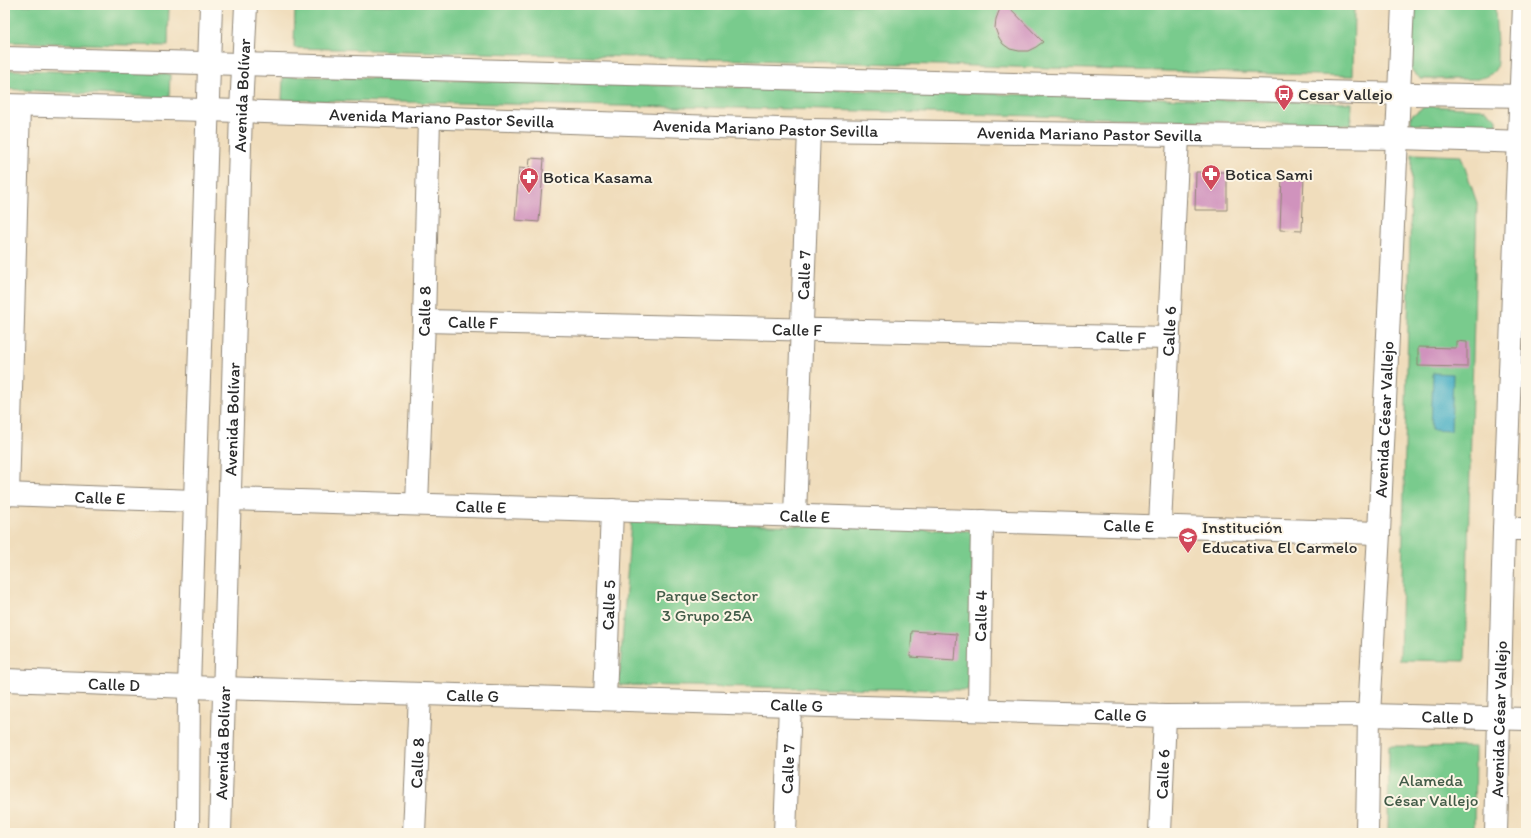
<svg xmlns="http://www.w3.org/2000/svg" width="1531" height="838" viewBox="0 0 1531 838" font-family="Itim,sans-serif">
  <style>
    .green { fill: #79cb8d; stroke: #527b5c }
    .water { fill: #45aec4; stroke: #386c78 }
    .building { fill: #d093bd }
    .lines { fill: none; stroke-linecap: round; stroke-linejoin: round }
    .street-casing { stroke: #8e8474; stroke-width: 24 }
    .secondary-casing { stroke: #8e8474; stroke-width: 24 }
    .street { stroke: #fff; stroke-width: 22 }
    .secondary { stroke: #fff; stroke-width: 22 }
    .labels { text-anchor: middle; stroke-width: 4; stroke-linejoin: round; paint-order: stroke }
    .poi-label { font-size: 17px; fill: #2b2b2b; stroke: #fcf5e5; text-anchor: start }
    .street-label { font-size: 17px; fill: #2b2b2b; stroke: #fcf5e5 }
    .park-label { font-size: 17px; fill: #425b48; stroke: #fcf5e5 }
  </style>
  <rect width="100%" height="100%" fill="#fcf5e5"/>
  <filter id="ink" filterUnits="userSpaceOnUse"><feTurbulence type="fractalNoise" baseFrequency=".025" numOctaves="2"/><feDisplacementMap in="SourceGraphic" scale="8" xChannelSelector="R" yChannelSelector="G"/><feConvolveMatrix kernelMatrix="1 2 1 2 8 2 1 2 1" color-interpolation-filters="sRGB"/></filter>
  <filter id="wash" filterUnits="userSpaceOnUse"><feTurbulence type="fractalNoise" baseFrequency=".012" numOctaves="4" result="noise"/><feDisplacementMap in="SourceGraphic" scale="16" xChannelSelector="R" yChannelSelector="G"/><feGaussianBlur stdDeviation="0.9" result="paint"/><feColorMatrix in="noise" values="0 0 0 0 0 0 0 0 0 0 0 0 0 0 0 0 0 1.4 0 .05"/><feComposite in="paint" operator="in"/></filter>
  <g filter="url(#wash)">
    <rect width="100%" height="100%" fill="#f0ddbc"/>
    <g class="green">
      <path d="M5,5H169L168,46L5,42Z"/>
      <path d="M295,5H1354L1353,76L294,48Z"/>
      <path d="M1410,5H1495C1495,17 1499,59 1496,68C1493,75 1484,77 1478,79H1421L1413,72L1410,67Z"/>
      <path d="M5,70L170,74L169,98L5,89Z"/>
      <path d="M283,76L1352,103L1351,125L790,109L282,100Z"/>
      <path d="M1425,106L1485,109L1497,119V128L1411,124V116Z"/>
      <path d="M1412,154L1461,156L1477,203L1465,661L1400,660Z"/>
      <path d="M631,521L974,531L968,690L619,685Z"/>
      <path d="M1389,746L1475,747L1474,833H1388Z"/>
    </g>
    <path class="water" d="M1433,373L1453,374L1451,431L1431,430Z"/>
    <g id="blocks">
      <g class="building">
        <path d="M1004,5H1007L1043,42L1036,47L1028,51H1019L1010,49L1003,44L998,36L995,28L996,19L999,11Z"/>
        <path d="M530,158L544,159L539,222L515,220L519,168L529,169Z"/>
        <path d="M1196,172H1227V210H1195Z"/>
        <path d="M1282,175L1304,176L1302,231L1280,230Z"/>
        <path d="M1456,341L1467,342V367L1418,366V347L1456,348Z"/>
        <path d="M912,631L957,634L955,660L910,657Z"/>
      </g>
    </g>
  </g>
  <g filter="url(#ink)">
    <use href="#blocks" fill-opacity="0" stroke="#8e8474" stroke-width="1"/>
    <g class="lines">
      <g class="street-casing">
        <g id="street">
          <path id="s1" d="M5,105L207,110L809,130L1398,138L1526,142"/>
          <path id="s2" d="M424,321L1169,338"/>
          <path id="s3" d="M5,494L195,501"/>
          <path d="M8,495L19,106"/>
          <path id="s4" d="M230,499L1379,533"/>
          <path id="s5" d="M417,504L424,321L429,118"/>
          <path id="s6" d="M795,516L809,130"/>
          <path id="s7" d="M1160,526L1178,136"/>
          <path d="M1504,529H1526"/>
          <path id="s8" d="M5,680L189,687L1165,716L1369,715L1526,719"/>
          <path id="s9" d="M605,699L612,510"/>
          <path id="s10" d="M979,710L982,521"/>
          <path id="s11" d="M414,833L420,694"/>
          <path id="s12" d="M785,833L790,705"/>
          <path id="s13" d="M1160,833L1165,716"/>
        </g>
      </g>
      <g class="secondary-casing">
        <g id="secondary">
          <path d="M5,58L1360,93L1526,96"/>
          <path d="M188,833L189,687L211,5"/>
          <path id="s14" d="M220,833L241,111L246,5"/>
          <path id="s15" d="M1367,833L1369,715L1379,533L1403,5"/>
          <path id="s16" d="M1496,833L1504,529L1524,5"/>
        </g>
      </g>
      <use href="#street" class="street"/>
      <use href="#secondary" class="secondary"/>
    </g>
  </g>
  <defs>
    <g id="bus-pin" transform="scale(1)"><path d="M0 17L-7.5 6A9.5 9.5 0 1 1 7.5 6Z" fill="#d1495b" stroke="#fcf5e5"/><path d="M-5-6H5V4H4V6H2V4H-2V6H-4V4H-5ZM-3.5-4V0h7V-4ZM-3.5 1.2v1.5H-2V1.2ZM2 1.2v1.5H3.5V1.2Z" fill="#fff"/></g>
    <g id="pharmacy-pin" transform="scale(1)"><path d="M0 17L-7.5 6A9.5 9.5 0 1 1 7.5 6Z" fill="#d1495b" stroke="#fcf5e5"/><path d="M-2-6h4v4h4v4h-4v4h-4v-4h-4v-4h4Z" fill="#fff"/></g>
    <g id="school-pin" transform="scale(1)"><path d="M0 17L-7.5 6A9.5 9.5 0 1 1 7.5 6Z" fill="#d1495b" stroke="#fcf5e5"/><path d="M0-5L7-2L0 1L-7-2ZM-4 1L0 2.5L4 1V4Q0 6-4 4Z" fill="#fff"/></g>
  </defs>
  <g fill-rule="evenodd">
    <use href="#bus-pin" x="1284" y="94"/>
    <use href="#pharmacy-pin" x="1211" y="174"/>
    <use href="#pharmacy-pin" x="529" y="177"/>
    <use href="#school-pin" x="1188" y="537"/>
  </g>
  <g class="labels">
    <g class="poi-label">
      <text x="1298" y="100">Cesar Vallejo</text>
      <text x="1225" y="180">Botica Sami</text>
      <text x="543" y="183">Botica Kasama</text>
      <text x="1202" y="533">Institución<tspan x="1202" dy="20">Educativa El Carmelo</tspan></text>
    </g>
    <g class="street-label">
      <text dy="6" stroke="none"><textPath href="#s14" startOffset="738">Avenida Bolívar</textPath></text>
      <text dy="6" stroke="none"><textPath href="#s1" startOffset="437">Avenida Mariano Pastor Sevilla</textPath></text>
      <text dy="6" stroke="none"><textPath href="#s1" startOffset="761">Avenida Mariano Pastor Sevilla</textPath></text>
      <text dy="6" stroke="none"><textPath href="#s1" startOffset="1085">Avenida Mariano Pastor Sevilla</textPath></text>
      <text dy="6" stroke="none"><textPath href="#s6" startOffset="241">Calle 7</textPath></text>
      <text dy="6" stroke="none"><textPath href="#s5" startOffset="193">Calle 8</textPath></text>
      <text dy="6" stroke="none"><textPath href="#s2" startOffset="49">Calle F</textPath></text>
      <text dy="6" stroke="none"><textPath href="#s2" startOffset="373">Calle F</textPath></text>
      <text dy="6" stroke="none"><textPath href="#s7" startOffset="195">Calle 6</textPath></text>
      <text dy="6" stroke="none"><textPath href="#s2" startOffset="697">Calle F</textPath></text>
      <text dy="6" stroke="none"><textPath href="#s14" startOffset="414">Avenida Bolívar</textPath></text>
      <text dy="6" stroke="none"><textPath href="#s15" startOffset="414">Avenida César Vallejo</textPath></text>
      <text dy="6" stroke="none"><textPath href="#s3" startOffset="95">Calle E</textPath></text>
      <text dy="6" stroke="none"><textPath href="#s4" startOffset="251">Calle E</textPath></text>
      <text dy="6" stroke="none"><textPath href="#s4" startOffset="575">Calle E</textPath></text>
      <text dy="6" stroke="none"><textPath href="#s4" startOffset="899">Calle E</textPath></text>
      <text dy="6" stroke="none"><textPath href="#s9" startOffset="94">Calle 5</textPath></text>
      <text dy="6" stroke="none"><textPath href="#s10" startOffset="94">Calle 4</textPath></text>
      <text dy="6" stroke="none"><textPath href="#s8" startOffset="109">Calle D</textPath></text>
      <text dy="6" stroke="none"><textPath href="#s8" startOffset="468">Calle G</textPath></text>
      <text dy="6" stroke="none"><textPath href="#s8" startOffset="792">Calle G</textPath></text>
      <text dy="6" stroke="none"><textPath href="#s8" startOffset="1116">Calle G</textPath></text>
      <text dy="6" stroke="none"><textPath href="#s8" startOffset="1443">Calle D</textPath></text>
      <text dy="6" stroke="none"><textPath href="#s16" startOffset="114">Avenida César Vallejo</textPath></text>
      <text dy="6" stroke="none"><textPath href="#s14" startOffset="90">Avenida Bolívar</textPath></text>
      <text dy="6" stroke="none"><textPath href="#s11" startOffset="70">Calle 8</textPath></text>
      <text dy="6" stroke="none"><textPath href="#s12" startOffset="64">Calle 7</textPath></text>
      <text dy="6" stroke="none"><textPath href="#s13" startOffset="59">Calle 6</textPath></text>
    </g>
    <g class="park-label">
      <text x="707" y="601">Parque Sector<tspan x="707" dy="20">3 Grupo 25A</tspan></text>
      <text x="1431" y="786">Alameda<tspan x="1431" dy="20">César Vallejo</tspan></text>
    </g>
  </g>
  <rect width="1531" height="838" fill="none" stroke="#fcf5e5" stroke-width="20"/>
</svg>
